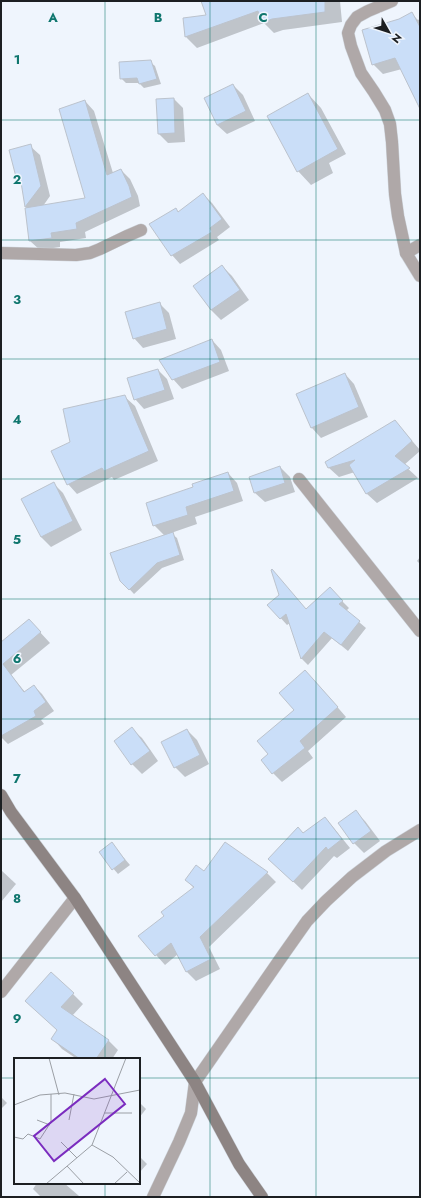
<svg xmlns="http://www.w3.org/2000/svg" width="421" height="1198" viewBox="0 0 421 1198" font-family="Jost,sans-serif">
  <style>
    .shadow { fill: #0003 }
    .building { fill: #cadef8; stroke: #bcc3cd }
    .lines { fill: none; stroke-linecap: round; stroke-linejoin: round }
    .street-casing { stroke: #cdd3da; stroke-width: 13 }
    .secondary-casing { stroke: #cdd3da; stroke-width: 13 }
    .street { stroke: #afa8a8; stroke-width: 12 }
    .secondary { stroke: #8d8483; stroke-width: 12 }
    .grid { fill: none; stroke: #0f766e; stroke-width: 1; stroke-opacity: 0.55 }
    .inset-road { fill: none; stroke: #9b9fa5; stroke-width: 1 }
    .view { fill: #7b2cbf; fill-opacity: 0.15; stroke: #7b2cbf; stroke-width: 2 }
    .inset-edge { fill: none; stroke: #1c1f22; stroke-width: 2 }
    .grid-label { font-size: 13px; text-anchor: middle; font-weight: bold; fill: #0f766e; stroke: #eff5fd; stroke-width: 3; stroke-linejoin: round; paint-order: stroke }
  </style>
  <rect width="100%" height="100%" fill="#eff5fd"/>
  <g class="shadow">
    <path d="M202,1H340L342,22L283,30L274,33L264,23L197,48L186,37L208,16Z"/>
    <path d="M413,15L418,20L420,19V103L402,69L383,74L373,64Z"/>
    <path d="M150,62L155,66L161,84L144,88L139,83H126L121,78Z"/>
    <path d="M233,85L243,95L255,121L227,134L217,125Z"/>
    <path d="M308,94L321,108L346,154L329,163L333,173L311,185L298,171Z"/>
    <path d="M174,99L183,108L185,142L168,143L159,134Z"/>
    <path d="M85,101L94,111L113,173L121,170L130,179L138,196L140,206L85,232L86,238L60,242V247L40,250L30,241L27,209L26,207L22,181L17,176L30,146L40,155L50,196L43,206L86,199Z"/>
    <path d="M203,194L212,203L230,227L217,237L219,240L180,264L172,255L179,213Z"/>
    <path d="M222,266L232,276L249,300L221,320L211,310L194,286Z"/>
    <path d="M160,304L169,313L176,339L143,348L134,338Z"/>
    <path d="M212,340L221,350L229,371L182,389L173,379Z"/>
    <path d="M158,370L167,379L174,399L144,409L135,399Z"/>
    <path d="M345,374L354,384L368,417L321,438L312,428L297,394Z"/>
    <path d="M125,397L135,406L158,461L114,480L112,477L77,494L68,484L72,442Z"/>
    <path d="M395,421L420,450V451L404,465L418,478L377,503L367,494L355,472L339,477L329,468L326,462Z"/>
    <path d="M280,467L290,477L295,492L265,502L255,493Z"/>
    <path d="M228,473L237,483L243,501L195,517L197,524L171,533L177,538L184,560L162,568L134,594L121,580L165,536L154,525Z"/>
    <path d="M54,484L63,493L82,530L51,547L41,537Z"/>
    <path d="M420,557V564L417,561Z"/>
    <path d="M336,595L349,608L346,611L366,628L348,651L332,638L308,665L302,659L290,623L287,625L269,605L306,610Z"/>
    <path d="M38,630L50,643L11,675L25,692L34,686L42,694L54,711L41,720L44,724L8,744L1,737V643Z"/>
    <path d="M314,680L346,717L308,751L313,758L282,782L273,773L263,760L270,754Z"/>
    <path d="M132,729L142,738L158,761L142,774L132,764Z"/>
    <path d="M187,730L197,740L209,764L185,777L175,767Z"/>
    <path d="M355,812L365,821L380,841L364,853L354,843L339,823Z"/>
    <path d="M325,818L333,827L350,848L337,858L334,856L302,890L278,867L303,834Z"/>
    <path d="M226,843L267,873L276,882L209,947L220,969L196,981L187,972L178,954L165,965L140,937L165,916L194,888L186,880L204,873Z"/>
    <path d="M112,844L130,865L118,874L100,853Z"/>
    <path d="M1,870L16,884L1,902Z"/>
    <path d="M73,994L83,1004L72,1016L108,1040L118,1050L112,1059H77L62,1049L53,1039L58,1031L36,1010Z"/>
    <path d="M1,1097L7,1103L1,1109Z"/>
    <path d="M139,1102L146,1109L139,1118Z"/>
    <path d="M139,1156L147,1164L139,1173Z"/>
    <path d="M37,1183H64L79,1196L41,1197L33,1189Z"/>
  </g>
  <g class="building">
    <path d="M201,1H325V12L272,19L262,23L258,11L185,37L183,18L206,15Z"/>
    <path d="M412,12L420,27V109L395,58L372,65L362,30L399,19Z"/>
    <path d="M151,60L157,79L139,84L137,78L120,79L119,62Z"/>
    <path d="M233,84L246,111L217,125L204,98Z"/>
    <path d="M308,93L338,149L297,172L267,116Z"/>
    <path d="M174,98L175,133L158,134L156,99Z"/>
    <path d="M85,100L107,175L121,169L129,186L132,197L76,223L77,229L51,233L52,238L29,241L25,208L85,198L59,109Z"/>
    <path d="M31,144L41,186L25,207L20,176L16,177L9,150Z"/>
    <path d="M203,193L222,219L210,228L212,232L171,256L149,224L176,208L178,212Z"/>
    <path d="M222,265L240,290L211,310L193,286Z"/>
    <path d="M160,302L167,329L133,339L125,312Z"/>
    <path d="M212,339L220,362L172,380L159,360Z"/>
    <path d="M158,369L165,390L134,400L127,378Z"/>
    <path d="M345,373L359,407L311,428L296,394Z"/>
    <path d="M125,395L149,451L104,471L102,468L67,485L51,451L70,442L63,409Z"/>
    <path d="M395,420L412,441L395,456L410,468L366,494L349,465L355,460L328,468L325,462Z"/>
    <path d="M280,466L285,483L254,493L249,477Z"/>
    <path d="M228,472L234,491L186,507L188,515L153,526L146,503L193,487L192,484Z"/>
    <path d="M54,482L73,521L41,537L21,499Z"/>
    <path d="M173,532L180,555L157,563L129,590L120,581L110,553Z"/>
    <path d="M272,569L306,609L330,587L343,601L339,604L360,621L341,645L324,632L301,659L286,614L280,619L267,605L279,595L271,570Z"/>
    <path d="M29,619L41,632L3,664L24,692L34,685L46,702L34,711L36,716L1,736V642Z"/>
    <path d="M305,670L338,707L300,741L305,748L272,774L261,760L268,754L257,741L294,710L279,693Z"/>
    <path d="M132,727L150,751L131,765L114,741Z"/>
    <path d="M187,729L200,755L174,768L161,742Z"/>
    <path d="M356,810L371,831L353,844L338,823Z"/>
    <path d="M325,817L342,839L328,850L326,847L293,882L268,859L298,827L303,833Z"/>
    <path d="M112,842L125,860L112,870L99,852Z"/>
    <path d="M225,842L268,872L200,937L211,959L186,972L171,943L155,956L138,936L164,916L161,912L194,887L185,880L196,865L204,871Z"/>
    <path d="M51,972L74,993L61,1007L109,1040L96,1059H80L51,1039L57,1030L25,1001Z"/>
  </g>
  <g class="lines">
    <g class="street-casing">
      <g id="street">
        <path d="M392,1L368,11L357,17L351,25L348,33L351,46L361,73L374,92L385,110L390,124L392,142L395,194L398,216L406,253L420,276"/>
        <path d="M1,253L76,255L90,253L100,249L127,236L141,230"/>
        <path d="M406,253L420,245"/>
        <path d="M299,479L420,631"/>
        <path d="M1,992L75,898"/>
        <path d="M153,1197L179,1142L191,1113L195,1082L283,955L307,921L326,901L352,877L386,851L420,830"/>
      </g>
    </g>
    <g class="secondary-casing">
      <path id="secondary" d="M1,795L11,812L75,898L195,1082L239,1164L262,1197"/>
    </g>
    <use href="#street" class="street"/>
    <use href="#secondary" class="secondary"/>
  </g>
  <path class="grid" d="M105,1V1059M210,1V1197M316,1V1197M1,120H420M1,240H420M1,359H420M1,479H420M1,599H420M1,719H420M1,839H420M1,958H420M1,1078H15M139,1078H420M105,1183V1197"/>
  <g transform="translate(14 1058)">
    <rect width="126" height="126" fill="#eff5fd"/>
    <path class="inset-road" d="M35,0L45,37M0,47L26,37L51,35L80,41L126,32M90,55H118M23,62L36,67M55,62L60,36M0,79L9,81L14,76L26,81L37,64V36M47,84L63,100M78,87L99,99L126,125M53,108L70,126M32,126L78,87L112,0M100,126L113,114"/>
    <path class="view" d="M91,21L111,46L40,103L20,78Z"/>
    <rect width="126" height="126" class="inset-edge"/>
  </g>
  <g class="grid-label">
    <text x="53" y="22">A</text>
    <text x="158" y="22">B</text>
    <text x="263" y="22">C</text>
    <text x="17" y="64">1</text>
    <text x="17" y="184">2</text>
    <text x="17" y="304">3</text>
    <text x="17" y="424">4</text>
    <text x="17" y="544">5</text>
    <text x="17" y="663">6</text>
    <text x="17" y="783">7</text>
    <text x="17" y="903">8</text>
    <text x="17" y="1023">9</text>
  </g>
  <rect width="421" height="1198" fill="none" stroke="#1c1f22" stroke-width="4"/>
  <g transform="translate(389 32) rotate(129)" stroke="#eff5fd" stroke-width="3" paint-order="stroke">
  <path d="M0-3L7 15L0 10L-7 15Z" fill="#1c1f22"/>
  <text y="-6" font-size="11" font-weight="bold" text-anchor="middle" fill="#1c1f22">N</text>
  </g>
</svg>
